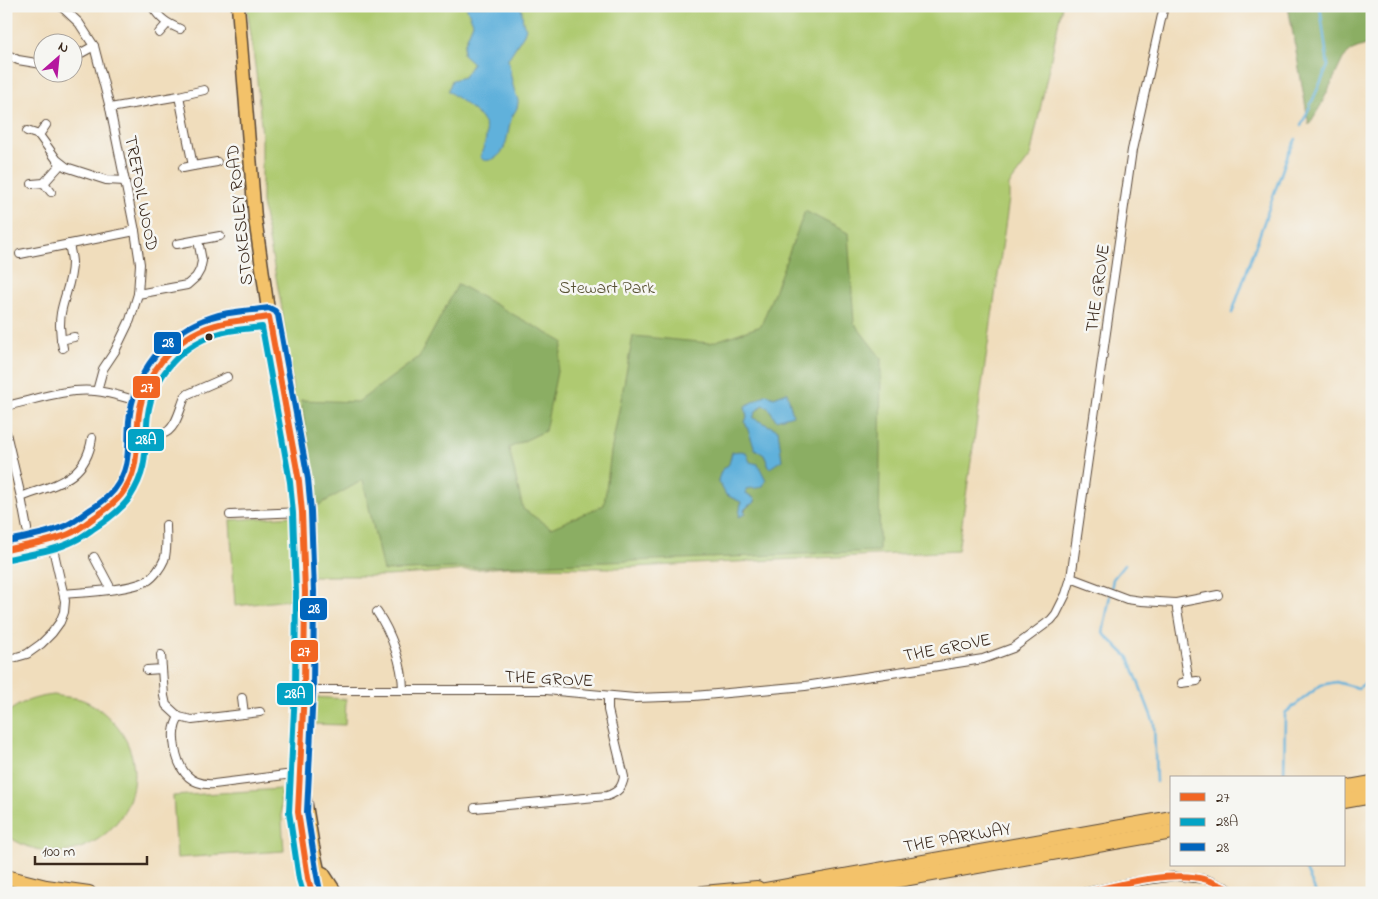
<svg xmlns="http://www.w3.org/2000/svg" width="1378" height="899" viewBox="0 0 1378 899" font-family="'Indie Flower',sans-serif">
  <style>
    .green { fill: #afca71; stroke: #757a48 }
    .forest { fill: #8bae63; stroke: #636c40; fill-rule: evenodd }
    .water { fill: #60b1db; stroke: #4e6e7c }
    .lines { fill: none; stroke-linecap: round; stroke-linejoin: round }
    .stream { stroke: #60b1db; stroke-width: 2.5 }
    .street-casing { stroke: #564536; stroke-width: 10 }
    .primary-casing { stroke: #564536; stroke-width: 15 }
    .highway-casing { stroke: #564536; stroke-width: 16 }
    .street { stroke: #fff; stroke-width: 8 }
    .primary { stroke: #f3c26a; stroke-width: 12 }
    .highway { stroke: #f3c26a; stroke-width: 14 }
    .bus-1-casing { stroke: #f6f6f2; stroke-width: 10 }
    .bus-2-casing { stroke: #f6f6f2; stroke-width: 10 }
    .bus-3-casing { stroke: #f6f6f2; stroke-width: 10 }
    .bus-1 { stroke: #f26522; stroke-width: 6 }
    .bus-2 { stroke: #03a3c5; stroke-width: 6 }
    .bus-3 { stroke: #0065bd; stroke-width: 6 }
    .bus-dot { fill: #3b2a1e; stroke: #f6f6f2; stroke-width: 2 }
    .labels { text-anchor: middle; stroke-width: 5; stroke-linejoin: round; paint-order: stroke }
    .street-label { font-size: 18px; fill: #3b2a1e; stroke: #f6f6f2 }
    .park-label { font-size: 18px; fill: #585233; stroke: #f6f6f2 }
    .line-badge { stroke: #f6f6f2; stroke-width: 2 }
    .badge-label { font-size: 14px; text-anchor: middle; font-weight: bold; fill: #fff }
  </style>
  <rect width="100%" height="100%" fill="#f6f6f2"/>
  <filter id="ink" filterUnits="userSpaceOnUse"><feTurbulence type="fractalNoise" baseFrequency=".02" numOctaves="2"/><feDisplacementMap in="SourceGraphic" scale="10" xChannelSelector="R" yChannelSelector="G"/><feConvolveMatrix kernelMatrix="1 2 1 2 8 2 1 2 1" color-interpolation-filters="sRGB"/></filter>
  <filter id="wash" filterUnits="userSpaceOnUse"><feTurbulence type="fractalNoise" baseFrequency=".0096" numOctaves="4" result="noise"/><feDisplacementMap in="SourceGraphic" scale="20" xChannelSelector="R" yChannelSelector="G"/><feGaussianBlur stdDeviation="1.12" result="paint"/><feColorMatrix in="noise" values="0 0 0 0 0 0 0 0 0 0 0 0 0 0 0 0 0 1.4 0 .05"/><feComposite in="paint" operator="in"/></filter>
  <g filter="url(#wash)">
    <rect width="100%" height="100%" fill="#f0ddbc"/>
    <g class="green">
      <path d="M247,6H1062L1030,157L1009,185V199L958,551L614,568L508,567L388,576H311L306,487L309,483L307,475L304,473L293,403L292,378L288,359L282,309L262,203V136L257,81Z"/>
      <path d="M295,516L298,599L235,606L230,520Z"/>
      <path d="M54,695C62,697 72,697 80,699C93,703 105,713 114,723C157,771 126,844 63,852C58,853 53,851 48,851C34,850 17,844 6,834V714C19,702 36,697 54,695Z"/>
      <path d="M312,697L346,699L345,725L310,724Z"/>
      <path d="M280,789L284,851L177,858L173,796Z"/>
    </g>
    <g class="forest">
      <path d="M1288,6H1372V43L1357,48L1350,51L1343,59L1321,105L1309,125Z"/>
      <path d="M805,211L848,233L854,323L881,358L879,551L383,571L363,480L317,506L301,400L358,402L419,357L458,284L563,342L545,431L509,448L523,509L551,528L604,505L611,452L633,336L710,343L761,326ZM787,393L768,407L763,405L757,410L753,418L770,468L764,455L745,423L747,417L745,407ZM729,464L750,488L746,489V493L755,499V502L748,506L740,517L742,502L726,495L721,471Z"/>
    </g>
    <g class="water">
      <path d="M466,6H521C523,13 521,22 526,28L524,34L508,59C510,69 511,80 514,89C515,94 519,99 518,103C518,109 514,112 512,117C506,133 509,155 490,160C485,161 483,160 480,157C483,148 489,136 485,126C481,113 459,100 448,91L452,80L464,77L473,63L463,54L464,45L473,23Z"/>
      <path d="M787,392L793,415L776,420L768,407L763,405L757,410L753,418L778,430L782,460L770,468L764,455L755,449L745,422L747,417L745,406L767,394L774,397Z"/>
      <path d="M740,451L746,452L750,462L758,464L766,480L763,486C754,490 754,487 746,489V493L755,499V502L748,506L744,510L746,514L739,517L741,502L726,495L718,480L721,471L729,464L732,452Z"/>
    </g>
    <g class="lines">
      <g class="stream">
        <path d="M1301,126L1328,66L1320,6"/>
        <path d="M1232,313L1288,154L1296,139"/>
        <path d="M1125,564L1113,579L1103,633L1129,658L1154,723L1156,782"/>
        <path d="M1284,778L1285,713L1321,685L1336,682L1358,688L1372,679"/>
        <path d="M1304,865L1316,893"/>
      </g>
    </g>
  </g>
  <g filter="url(#ink)">
    <g class="lines">
      <g class="street-casing">
        <g id="street">
          <path d="M61,6L79,23L94,46L110,108L135,231L140,264L138,294L130,320L115,351L103,369L97,391"/>
          <path d="M152,6C160,19 166,23 180,29"/>
          <path d="M159,33L167,24"/>
          <path d="M6,54L18,60L42,64"/>
          <path d="M72,58L94,46"/>
          <path d="M179,96L204,90"/>
          <path d="M110,108L179,96L193,166L217,162"/>
          <path d="M27,131L39,135L57,160L66,167L106,180L125,181"/>
          <path d="M39,135L46,125"/>
          <path d="M183,168L193,166"/>
          <path d="M44,183L51,192"/>
          <path d="M32,184L44,183L61,164"/>
          <path d="M177,244L198,240"/>
          <path d="M20,254L135,231"/>
          <path d="M138,294L187,285L196,277L200,270L202,261L198,240L220,236"/>
          <path d="M61,340L74,337"/>
          <path d="M63,348C60,336 59,325 61,313C64,296 72,281 72,263C72,257 70,250 69,244"/>
          <path d="M6,406C34,400 66,388 95,391C110,392 126,398 141,402"/>
          <path d="M6,433L21,497C55,484 86,480 92,438"/>
          <path d="M138,434C145,434 155,436 162,434C176,431 180,408 185,397L188,394L227,377"/>
          <path d="M21,497L27,529"/>
          <path d="M230,515L302,512"/>
          <path d="M6,550C27,545 49,542 69,534C78,530 87,523 95,517C102,513 110,508 116,501C126,491 135,471 137,457C138,446 138,434 138,423C140,377 172,337 216,325C233,321 251,320 269,317"/>
          <path d="M94,557L111,589"/>
          <path d="M1071,578L1127,599L1141,601L1176,603L1218,595"/>
          <path d="M64,594C86,592 129,590 147,581C154,577 161,567 164,560C168,550 166,536 166,525"/>
          <path d="M1176,603L1189,682"/>
          <path d="M377,612C391,632 403,665 403,690"/>
          <path d="M161,655L164,696L166,705L179,717L192,720L260,712"/>
          <path d="M6,660L27,654L41,644L52,633L60,622L64,612L65,601L51,540"/>
          <path d="M147,670L162,669"/>
          <path d="M1182,683L1197,681"/>
          <path d="M304,690H546L635,698L694,696L805,686L925,668L983,659L1013,648L1051,620L1056,614L1066,594L1071,578L1132,150L1164,6"/>
          <path d="M242,698L244,714"/>
          <path d="M179,717C173,728 173,736 175,748C179,770 189,786 214,784L301,773"/>
          <path d="M475,808L607,796C618,792 622,788 624,777L608,710V696"/>
          <path d="M1083,893L1132,882L1175,876L1205,879L1227,888L1235,893"/>
        </g>
      </g>
      <g class="primary-casing">
        <g id="primary">
          <path d="M238,6L255,218L269,317L299,481L305,592V621L304,690L298,812L308,878L312,893"/>
          <path d="M304,793L313,847L323,893"/>
          <path d="M323,873L336,893"/>
        </g>
      </g>
      <g class="highway-casing">
        <g id="highway">
          <path d="M1344,788L1372,783"/>
          <path d="M1344,801L1372,796"/>
          <path d="M6,877L46,887L89,893"/>
          <path d="M6,892L9,893"/>
          <path d="M703,893L757,888"/>
          <path d="M748,893L1172,818"/>
          <path d="M824,893L1172,832"/>
        </g>
      </g>
      <use href="#street" class="street"/>
      <use href="#primary" class="primary"/>
      <use href="#highway" class="highway"/>
      <g class="bus-1-casing">
        <g id="bus-1">
          <path d="M6,550C27,545 49,542 69,534C79,530 86,523 95,517C104,511 113,505 121,495C139,471 136,451 138,423C141,377 172,337 216,325C233,320 252,320 269,317L299,481L302,512L305,592L304,690L298,812L308,878L312,893"/>
          <path d="M1084,893C1117,885 1174,869 1207,880C1216,883 1226,887 1235,893"/>
        </g>
      </g>
      <g class="bus-2-casing">
        <path id="bus-2" d="M8,559C30,554 54,551 74,541C83,537 91,530 99,525C111,517 122,509 130,497C147,471 145,453 147,424C149,382 177,347 217,334C231,329 247,329 262,327L290,482L293,513L296,592L295,690L289,812L299,879L303,893"/>
      </g>
      <g class="bus-3-casing">
        <path id="bus-3" d="M6,541C26,537 47,534 65,526C75,522 82,515 91,509C100,504 107,498 114,490C132,466 127,447 129,421C134,372 165,332 212,317C230,311 250,311 269,308L275,311L278,315L308,479L311,511L314,592L313,690L307,812L317,876L320,891"/>
      </g>
      <use href="#bus-1" class="bus-1"/>
      <use href="#bus-2" class="bus-2"/>
      <use href="#bus-3" class="bus-3"/>
    </g>
  </g>
  <circle class="bus-dot" cx="209" cy="337" r="4.5"/>
  <g class="labels">
    <g class="street-label">
      <text transform="translate(142 193) rotate(79)" y="6">TREFOIL WOOD</text>
      <text transform="translate(239 215) rotate(-96)" y="6">STOKESLEY ROAD</text>
      <text transform="translate(1097 288) rotate(-82)" y="6">THE GROVE</text>
      <text transform="translate(947 647) rotate(-11)" y="6">THE GROVE</text>
      <text transform="translate(549 678) rotate(3)" y="6">THE GROVE</text>
      <text transform="translate(957 837) rotate(-10)" y="6">THE PARKWAY</text>
    </g>
    <g class="park-label">
      <text x="607" y="293">Stewart Park</text>
    </g>
  </g>
  <g class="line-badge">
    <rect x="153" y="331" width="29" height="24" rx="5" fill="#0065bd"/>
    <rect x="132" y="375" width="29" height="24" rx="5" fill="#f26522"/>
    <rect x="127" y="428" width="38" height="24" rx="5" fill="#03a3c5"/>
    <rect x="299" y="597" width="29" height="24" rx="5" fill="#0065bd"/>
    <rect x="290" y="639" width="29" height="24" rx="5" fill="#f26522"/>
    <rect x="276" y="682" width="38" height="24" rx="5" fill="#03a3c5"/>
  </g>
  <g class="badge-label">
    <text x="168" y="347">28</text>
    <text x="147" y="392">27</text>
    <text x="146" y="444">28A</text>
    <text x="314" y="613">28</text>
    <text x="304" y="656">27</text>
    <text x="295" y="698">28A</text>
  </g>
  <rect width="1378" height="899" fill="none" stroke="#f6f6f2" stroke-width="25"/>
  <rect x="1170" y="776" width="175" height="90" fill="#f6f6f2" stroke="#aba49d"/>
  <rect x="1180" y="793" width="25" height="8" fill="#f26522" stroke="#aba49d"/>
  <text x="1216" y="802" font-size="15" fill="#3b2a1e">27</text>
  <rect x="1180" y="818" width="25" height="8" fill="#03a3c5" stroke="#aba49d"/>
  <text x="1216" y="826" font-size="15" fill="#3b2a1e">28A</text>
  <rect x="1180" y="843" width="25" height="8" fill="#0065bd" stroke="#aba49d"/>
  <text x="1216" y="852" font-size="15" fill="#3b2a1e">28</text>
  <g transform="translate(58 58) rotate(27)"><circle r="24" fill="#f6f6f2" stroke="#aba49d"/>
  <path d="M0-4L9 19L0 12L-9 19Z" fill="#b5179e"/>
  <text y="-8" font-size="14" font-weight="bold" text-anchor="middle" fill="#3b2a1e">N</text>
  </g>
  <path d="M35 856v8h112v-8" fill="none" stroke="#3b2a1e" stroke-width="2.5"/>
  <text x="42" y="856" font-size="15" fill="#3b2a1e" stroke="#f6f6f2" stroke-width="4" paint-order="stroke">100 m</text>
</svg>
